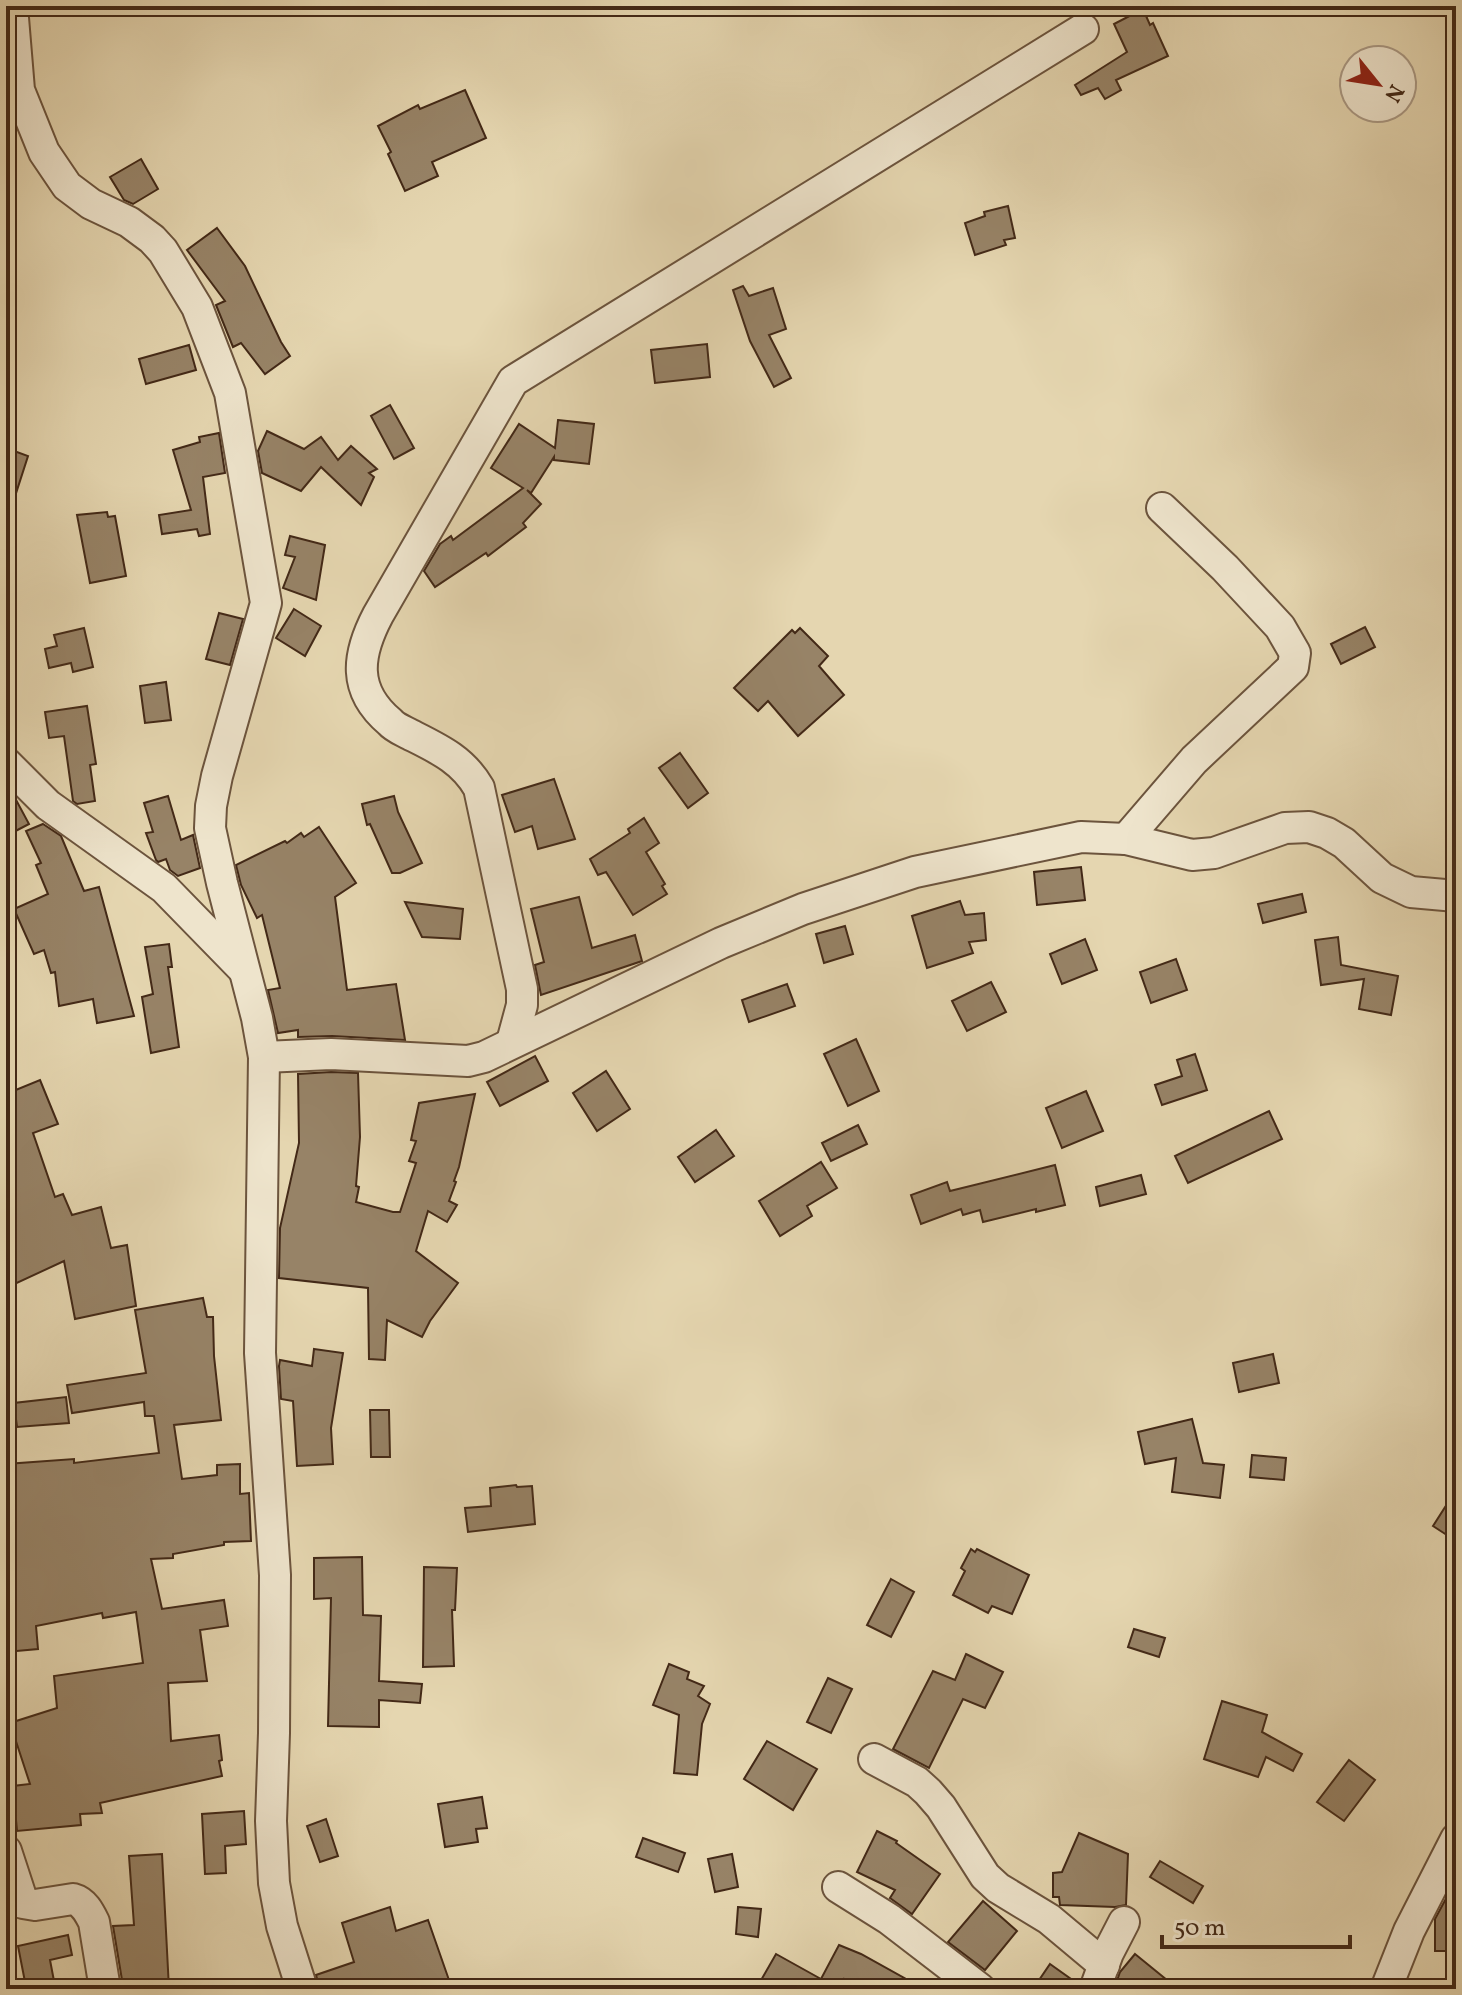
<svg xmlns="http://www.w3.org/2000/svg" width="1462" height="1995" viewBox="0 0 1462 1995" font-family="Vollkorn,serif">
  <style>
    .building { fill: #978367; stroke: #432917; stroke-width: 2 }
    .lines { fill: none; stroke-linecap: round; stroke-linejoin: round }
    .minor-casing { stroke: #6c543d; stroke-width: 34 }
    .minor { stroke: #eee4cc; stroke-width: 30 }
  </style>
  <rect width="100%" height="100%" fill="#e5d6b0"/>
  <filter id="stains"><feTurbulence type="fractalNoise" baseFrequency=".0025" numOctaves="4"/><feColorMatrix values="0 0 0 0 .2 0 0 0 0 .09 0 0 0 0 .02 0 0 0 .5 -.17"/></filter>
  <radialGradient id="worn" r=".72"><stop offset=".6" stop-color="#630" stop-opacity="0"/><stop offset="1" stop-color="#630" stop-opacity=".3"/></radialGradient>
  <g class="building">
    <path d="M1143,9L1150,25L1153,23L1168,56L1116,80L1121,90L1105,99L1098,88L1081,95L1075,85L1127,52L1114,24Z"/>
    <path d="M465,90L486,138L432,162L438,176L405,191L388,154L391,152L378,126L418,105L420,109Z"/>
    <path d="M141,159L158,189L133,204L124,200L110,177Z"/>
    <path d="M1008,206L1015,238L1004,240L1006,245L975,255L965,223L985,216L984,212Z"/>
    <path d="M217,228L245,266L281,342L290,356L265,374L241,343L233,347L216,305L225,301L187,250Z"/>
    <path d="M743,286L749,296L773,288L786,329L769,335L791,378L774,387L750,341L733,290Z"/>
    <path d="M707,344L710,377L655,383L651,350Z"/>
    <path d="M189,345L196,370L146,384L139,359Z"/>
    <path d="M390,405L414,448L394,459L371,416Z"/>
    <path d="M558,420L594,424L589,464L554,460V457L531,493L527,490L541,504L523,523L526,527L488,556L486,553L435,587L424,571L440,544L451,536L453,540L523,488L491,468L519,424L555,448Z"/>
    <path d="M267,431L304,449L321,437L338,460L351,446L377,469L369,473L374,477L361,505L321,467L301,491L262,473L258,451Z"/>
    <path d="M219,433L225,473L203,477L210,534L199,536L197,529L162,534L159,515L191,510L173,450L200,442L199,437Z"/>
    <path d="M6,448L28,456L10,512H6Z"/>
    <path d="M107,512L108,517L115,516L126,576L90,583L77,515Z"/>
    <path d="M290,536L325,545L316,600L283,588L295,557L285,555Z"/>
    <path d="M294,609L321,626L305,656L276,638Z"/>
    <path d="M219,613L243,619L230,665L206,659Z"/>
    <path d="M1365,627L1375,647L1341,664L1331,644Z"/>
    <path d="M84,628L93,667L73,672L71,663L49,668L45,649L57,646L54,635Z"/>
    <path d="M800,628L828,656L819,666L844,695L798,736L768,701L758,711L734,688L792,630L795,633Z"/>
    <path d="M166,682L171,720L145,723L140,686Z"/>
    <path d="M87,706L96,764L90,765L95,801L77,804L73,801L64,736L49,738L45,712Z"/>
    <path d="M680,753L708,793L688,808L659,768Z"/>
    <path d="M554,779L575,839L538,849L532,826L515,832L502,795Z"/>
    <path d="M6,788L14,796L29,824L6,836Z"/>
    <path d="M168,796L181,840L193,835L200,868L178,876L170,870L166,859L158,862L156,860L146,833L153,832L144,803Z"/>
    <path d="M394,796L398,812L422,863L400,873H392L370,824L367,825L362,804Z"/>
    <path d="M644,818L659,843L646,852L665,884L662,886L667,894L633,915L606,872L598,875L590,859L630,833L628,829Z"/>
    <path d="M43,824L61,836L84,891L99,887L134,1016L97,1023L93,999L59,1006L55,972L51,973L44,950L34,954L14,909L48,894L36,865L41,863L26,831Z"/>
    <path d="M319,827L356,883L335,897L347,990L396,984L405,1040L332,1036L298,1037V1030L278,1033L268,990L280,988L262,915L257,918L241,885L236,865L285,841L287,843L301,833L304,837Z"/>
    <path d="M1081,867L1085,900L1037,905L1034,872Z"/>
    <path d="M1302,894L1306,912L1263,923L1258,904Z"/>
    <path d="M579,897L592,948L635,935L642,961L541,995L535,965L544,962L531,909Z"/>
    <path d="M960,901L965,915L984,913L986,940L969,942L973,953L927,968L912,916Z"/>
    <path d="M405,902L463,909L460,939L422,937Z"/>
    <path d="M845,926L853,954L824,963L816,934Z"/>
    <path d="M1338,937L1341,965L1398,976L1391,1015L1359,1009L1364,979L1321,985L1315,940Z"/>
    <path d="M1085,939L1097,970L1062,984L1050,954Z"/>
    <path d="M169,944L172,967H168L179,1047L151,1053L142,997L153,994L145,947Z"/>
    <path d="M1176,959L1187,990L1151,1003L1140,972Z"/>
    <path d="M991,982L1006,1012L967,1031L952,1001Z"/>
    <path d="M787,984L795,1006L749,1022L742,1000Z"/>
    <path d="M856,1039L879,1091L848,1106L824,1054Z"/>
    <path d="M1195,1054L1207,1090L1162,1105L1155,1085L1182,1076L1177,1060Z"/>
    <path d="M535,1056L548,1081L500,1106L487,1082Z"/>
    <path d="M606,1071L630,1109L597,1131L573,1093Z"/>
    <path d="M331,1072L358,1073L360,1137L356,1186L359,1187L356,1202L393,1212H400L416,1163L409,1161L416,1141L411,1140L419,1103L475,1094L459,1167L454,1181L456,1182L449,1201L457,1205L447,1222L428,1211L416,1251L458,1283L430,1321L422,1337L387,1320L385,1360L369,1359L368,1288L279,1278L280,1228L299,1143L298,1074Z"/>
    <path d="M40,1080L58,1124L33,1133L55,1197L63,1194L72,1215L101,1207L111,1248L127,1245L136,1306L75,1319L64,1261L6,1288V1094Z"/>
    <path d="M1086,1091L1103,1131L1062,1148L1046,1108Z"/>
    <path d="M1269,1111L1282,1139L1188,1183L1175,1156Z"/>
    <path d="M858,1125L867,1144L831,1161L822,1143Z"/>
    <path d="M716,1130L734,1156L695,1182L678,1157Z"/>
    <path d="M821,1162L837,1188L807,1206L812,1216L780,1236L759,1201Z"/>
    <path d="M1055,1165L1065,1205L1036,1212V1209L983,1222L980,1210L963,1215L961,1209L921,1224L911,1195L947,1182L950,1191Z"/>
    <path d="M1141,1175L1146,1194L1100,1206L1096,1187Z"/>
    <path d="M203,1298L207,1317H213L214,1356L221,1420L174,1425L182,1479L217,1475V1465L240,1464V1494L249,1493L251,1541L224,1542V1545L173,1554V1558L151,1559L162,1609L224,1600L228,1626L200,1630L207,1681L168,1683L171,1741L219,1735L222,1760L219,1761L222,1776L100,1803L102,1813L80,1814L81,1825L17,1831L13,1786L30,1784L10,1723L57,1708L54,1676L143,1663L136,1612L103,1618L102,1613L36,1626L38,1649L6,1652V1464L74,1459V1463L159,1453L154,1416H145L144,1402L72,1413L67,1385L146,1373L135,1310Z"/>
    <path d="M314,1349L343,1353L331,1428L333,1464L297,1466L293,1401L281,1399L279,1366L280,1360L312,1366Z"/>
    <path d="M1273,1354L1279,1383L1239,1392L1233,1363Z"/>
    <path d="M66,1397L69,1423L17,1427L14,1403Z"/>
    <path d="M370,1410H389L390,1457H371Z"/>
    <path d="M1192,1419L1203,1463L1224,1465L1220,1498L1172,1492L1176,1458L1145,1464L1138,1432Z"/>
    <path d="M1252,1455L1286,1458L1284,1480L1250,1477Z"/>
    <path d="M516,1485L517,1487L532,1486L535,1524L468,1532L465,1508L491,1506L490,1488Z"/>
    <path d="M1456,1490V1541L1433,1526Z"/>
    <path d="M971,1549L975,1552L977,1549L1029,1575L1012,1614L992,1606L988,1613L953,1595L965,1571L961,1568Z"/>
    <path d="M362,1557L363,1615L381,1616L379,1681L422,1684L420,1703L379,1700V1727L328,1726L331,1598L314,1599V1558Z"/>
    <path d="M424,1567L457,1568L455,1610H452L454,1666L423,1667Z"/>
    <path d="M891,1579L914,1592L891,1637L867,1625Z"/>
    <path d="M1134,1629L1165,1638L1159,1657L1128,1647Z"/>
    <path d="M966,1654L1003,1672L985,1708L963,1699L929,1768L893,1749L933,1671L955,1680Z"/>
    <path d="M669,1664L689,1672L687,1679L704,1686L698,1696L710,1704L702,1724L697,1775L674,1773L679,1715L653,1705Z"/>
    <path d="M828,1678L852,1689L831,1733L807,1722Z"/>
    <path d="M1222,1701L1267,1715L1262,1732L1302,1754L1293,1771L1266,1757L1258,1777L1204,1759Z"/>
    <path d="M767,1741L817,1769L793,1810L744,1779Z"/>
    <path d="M1349,1760L1375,1780L1344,1821L1317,1802Z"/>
    <path d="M482,1797L487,1828L476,1829L478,1842L445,1847L438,1804Z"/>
    <path d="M244,1811L246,1844L225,1846L226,1873L205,1874L202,1814Z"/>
    <path d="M326,1819L338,1856L320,1862L307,1826Z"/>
    <path d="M877,1831L897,1841L896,1843L940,1874L912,1914L890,1898L895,1890L857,1872Z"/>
    <path d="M1079,1833L1128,1854L1126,1905L1115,1907L1060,1905L1059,1897H1053V1873L1062,1872Z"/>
    <path d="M643,1838L685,1853L678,1872L636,1857Z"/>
    <path d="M162,1854L169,1989H134V1980H122L113,1926L134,1925L129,1856Z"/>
    <path d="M732,1854L738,1887L715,1892L708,1859Z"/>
    <path d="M1160,1861L1203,1886L1193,1903L1150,1877Z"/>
    <path d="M1449,1893H1456V1951H1435V1919Z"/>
    <path d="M983,1901L1017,1931L985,1970L948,1942Z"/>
    <path d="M390,1907L396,1931L428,1920L449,1980L422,1989H320L316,1975L354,1962L342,1923Z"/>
    <path d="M738,1907L761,1909L758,1937L736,1934Z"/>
    <path d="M68,1935L72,1955L50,1960L54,1981L26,1987L18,1946Z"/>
    <path d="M839,1945L861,1954L924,1989H862L844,1979L839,1989H756L776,1954L821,1979Z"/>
    <path d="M1135,1954L1178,1989H1114L1120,1972Z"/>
    <path d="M1050,1964L1078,1984L1077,1989H1033Z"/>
  </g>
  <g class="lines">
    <g class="minor-casing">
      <g id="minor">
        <path d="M12,6L19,90L44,152L67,186L91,204L129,222L152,239L163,251L197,307L230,393L266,603L217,776L211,806L210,828L222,883L257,1018L264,1057L260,1353L275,1575L274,1733L271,1821L274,1883L282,1926L302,1989"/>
        <path d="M6,763L48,805L164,888L242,968"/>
        <path d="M1126,839L1194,760L1293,667L1295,653L1280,627L1225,568L1162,508"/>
        <path d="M512,1042L522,1005V989L479,788C463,760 439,749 411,735C404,731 395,728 390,722C352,690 357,655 378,615L513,381L1083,29"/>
        <path d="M264,1057L331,1054L468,1061L484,1057L721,943L803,909L915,872L1081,837L1126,839L1192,855L1214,853L1285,828L1309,827L1327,833L1344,843L1382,878L1411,892L1456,896"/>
        <path d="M874,1759L917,1782L928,1792L941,1807L985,1876L998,1888L1049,1919L1104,1965"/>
        <path d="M6,1851L23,1903L35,1905L73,1899C84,1902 89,1912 94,1922L105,1989"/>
        <path d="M838,1887L889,1919L980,1989"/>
        <path d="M1095,1989L1108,1953L1124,1922"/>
        <path d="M1386,1989L1409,1931L1456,1839"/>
      </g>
    </g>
    <use href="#minor" class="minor"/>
  </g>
  <rect width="1462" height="1995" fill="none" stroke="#e5d6b0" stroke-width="32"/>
  <rect x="8" y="8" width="1446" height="1979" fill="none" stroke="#432917" stroke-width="4"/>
  <rect x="16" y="16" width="1430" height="1963" fill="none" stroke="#432917" stroke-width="2"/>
  <g transform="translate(1378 84) rotate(120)"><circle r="38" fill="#eee4cc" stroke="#aa9984" stroke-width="2"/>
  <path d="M0-6L14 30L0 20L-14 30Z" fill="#8f2418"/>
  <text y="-12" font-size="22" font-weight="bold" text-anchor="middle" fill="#432917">N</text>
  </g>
  <path d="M1162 1935v12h188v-12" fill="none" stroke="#432917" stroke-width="4"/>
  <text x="1174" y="1935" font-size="24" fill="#432917" stroke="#eee4cc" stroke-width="6" paint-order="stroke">50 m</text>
  <rect width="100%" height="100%" filter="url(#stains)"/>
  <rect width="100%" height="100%" fill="url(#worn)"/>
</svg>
